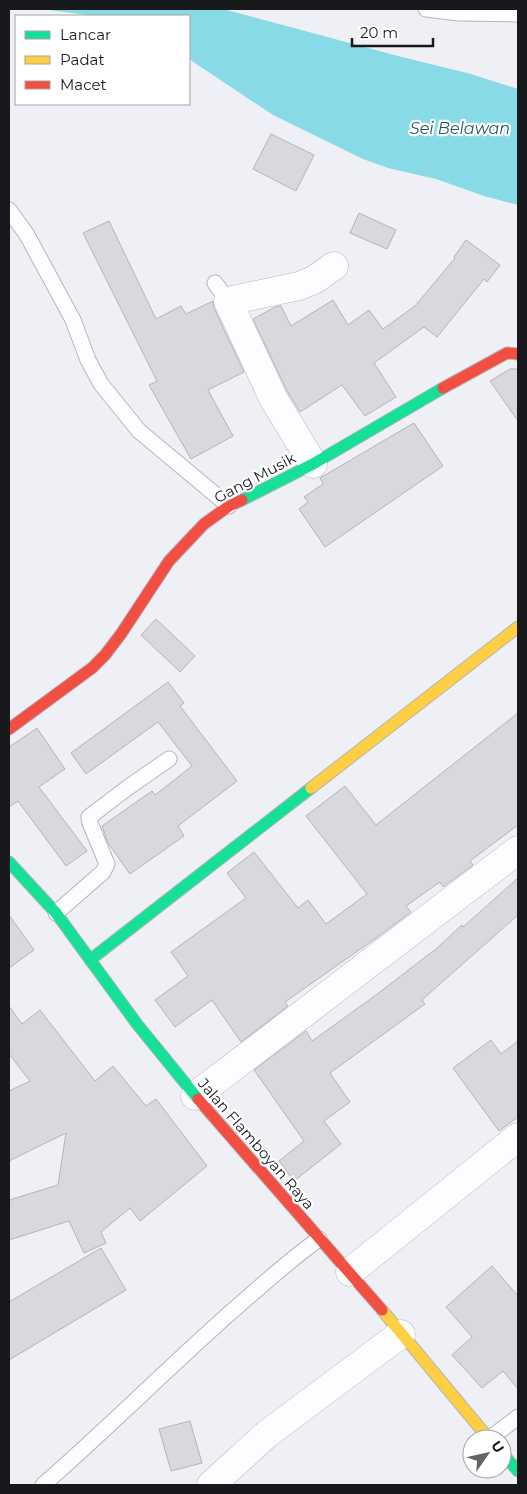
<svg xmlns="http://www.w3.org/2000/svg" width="527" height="1494" viewBox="0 0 527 1494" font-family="Montserrat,sans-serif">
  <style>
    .water { fill: #88dbe6 }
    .building { fill: #d7d9dd; stroke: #b4b5b9 }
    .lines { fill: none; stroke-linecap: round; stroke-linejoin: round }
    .lane-casing { stroke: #b4b6ba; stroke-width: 17 }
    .street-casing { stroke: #b4b6ba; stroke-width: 29 }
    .fast-casing { stroke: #b4b6ba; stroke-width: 13 }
    .slow-casing { stroke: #b4b6ba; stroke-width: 13 }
    .jam-casing { stroke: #b4b6ba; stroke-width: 13 }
    .lane { stroke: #fcfdfe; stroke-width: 15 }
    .street { stroke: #fcfdfe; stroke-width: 28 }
    .fast { stroke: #16e098; stroke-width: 11 }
    .slow { stroke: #ffcf43; stroke-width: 11 }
    .jam { stroke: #f24e42; stroke-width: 11 }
    .labels { text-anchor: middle; stroke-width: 4.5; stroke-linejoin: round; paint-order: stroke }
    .street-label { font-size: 15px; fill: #18191c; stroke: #fff }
    .water-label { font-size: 16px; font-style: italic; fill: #24575d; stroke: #fff }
  </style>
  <rect width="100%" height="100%" fill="#eef0f5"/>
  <path class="water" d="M41,9H223L398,56L471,74L518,89V205L484,196L436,179L388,168L363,159L273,115L189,59V16H95Z"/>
  <g class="building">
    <path d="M271,134L314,155L296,191L253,169Z"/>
    <path d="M359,213L396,230L387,249L350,233Z"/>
    <path d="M109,221L156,319L181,306L186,314L213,301L214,308L244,372L208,390L233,436L191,459L149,385L157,381L83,233Z"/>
    <path d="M466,240L500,265L487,282L484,279L437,337L424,327L374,363L396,397L365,416L342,385L300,412L287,391L253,319L275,307L281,306L291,326L333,300L348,325L369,310L383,329L415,306L455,258L454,257Z"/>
    <path d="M510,369H518V421L490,381Z"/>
    <path d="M414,423L443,466L325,547L299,509L308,502L304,497L323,484L320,478Z"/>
    <path d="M156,619L195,656L180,672L141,635Z"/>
    <path d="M168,682L184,703L180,706L237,781L178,826L184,836L130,874L108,843L102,826L152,791L155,795L192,766L158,722L86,774L71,753Z"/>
    <path d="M518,713V825L470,861L473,865L443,887L440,882L406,906L411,912L379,936L285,1002L288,1006L241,1042L212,1000L175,1027L155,1000L188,976L171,952L246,898L227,873L254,852L298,908L308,900L326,924L367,894L306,816L345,786L376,825Z"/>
    <path d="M37,728L65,769L39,787L87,851L66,866L18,801L9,807V747Z"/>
    <path d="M518,878V915L422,1000L425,1004L330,1073L350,1102L324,1121L341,1144L294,1181L279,1161L304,1141L254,1070L306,1031L312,1041L376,995L437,948L462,925L463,927Z"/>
    <path d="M9,915L34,950L9,968Z"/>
    <path d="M9,1006L22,1024L40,1010L95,1081L113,1066L146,1106L156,1099L207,1166L140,1221L130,1208L101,1232L106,1243L84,1253L69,1221L9,1240V1200L58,1185L66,1133L9,1161V1091L30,1081L9,1054Z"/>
    <path d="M491,1040L501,1054L518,1041V1117L499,1131L453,1068Z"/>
    <path d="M101,1248L126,1290L9,1360V1302Z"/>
    <path d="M492,1266L518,1296V1389L503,1371L482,1388L452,1355L472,1337L446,1307Z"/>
    <path d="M190,1421L202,1463L171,1471L159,1429Z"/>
  </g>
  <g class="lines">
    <g class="lane-casing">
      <g id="lane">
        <path d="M426,9L459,13L518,14"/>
        <path d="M9,210L27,235L73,320L88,360L101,384L139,431L229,506"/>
        <path d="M215,283L228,301"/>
        <path d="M56,913L103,872L107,864L90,823L89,817L130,786L169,759"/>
        <path d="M489,1439L518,1417"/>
        <path d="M43,1485C107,1429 167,1369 231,1312C260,1287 288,1261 319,1239"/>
      </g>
    </g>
    <g class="street-casing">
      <g id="street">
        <path d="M313,464L273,398L228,301L299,286L314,280L334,266"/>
        <path d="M195,1096L518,850"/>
        <path d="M350,1272L518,1137"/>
        <path d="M211,1485L267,1434L401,1334"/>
      </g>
    </g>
    <g class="fast-casing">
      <g id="fast">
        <path d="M242,500L313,464L443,388"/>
        <path d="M9,862L56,913L137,1024L198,1099"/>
        <path d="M90,960L311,788"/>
        <path d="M502,1453L518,1471"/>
      </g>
    </g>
    <g class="slow-casing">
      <g id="slow">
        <path d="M311,788L518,627"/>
        <path d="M382,1310L489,1439"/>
      </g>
    </g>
    <g class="jam-casing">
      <g id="jam">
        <path d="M443,388L507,353L518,354"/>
        <path d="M9,729L92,668L105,655L121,634L169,561L204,524L229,506L242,500"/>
        <path d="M198,1099L382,1310"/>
      </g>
    </g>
    <use href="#lane" class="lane"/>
    <use href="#street" class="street"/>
    <use href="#fast" class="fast"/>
    <use href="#slow" class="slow"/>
    <use href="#jam" class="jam"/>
  </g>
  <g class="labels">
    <g class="street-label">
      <text transform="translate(255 478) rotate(-28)" y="5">Gang Musik</text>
      <text transform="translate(256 1144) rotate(49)" y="5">Jalan Flamboyan Raya</text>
    </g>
    <g class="water-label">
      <text x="460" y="134">Sei Belawan</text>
    </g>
  </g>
  <rect width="527" height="1494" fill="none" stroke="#18191c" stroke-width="20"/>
  <rect x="15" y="15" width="175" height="90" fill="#ffffff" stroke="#a3a3a4"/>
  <rect x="25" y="31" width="25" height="8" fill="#16e098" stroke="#a3a3a4"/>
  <text x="60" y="40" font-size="15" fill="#18191c">Lancar</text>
  <rect x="25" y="56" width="25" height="8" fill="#ffcf43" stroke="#a3a3a4"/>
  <text x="60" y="65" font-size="15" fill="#18191c">Padat</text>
  <rect x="25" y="81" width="25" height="8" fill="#f24e42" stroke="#a3a3a4"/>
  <text x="60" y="90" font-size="15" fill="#18191c">Macet</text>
  <g transform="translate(487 1454) rotate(56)"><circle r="24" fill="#ffffff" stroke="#a3a3a4"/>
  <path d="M0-4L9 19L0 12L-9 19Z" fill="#636468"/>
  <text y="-8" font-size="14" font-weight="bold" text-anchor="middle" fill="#18191c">U</text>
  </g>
  <path d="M352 38v8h81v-8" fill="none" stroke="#18191c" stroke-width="2.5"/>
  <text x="360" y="38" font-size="15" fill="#18191c" stroke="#ffffff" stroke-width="4" paint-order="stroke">20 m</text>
</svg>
